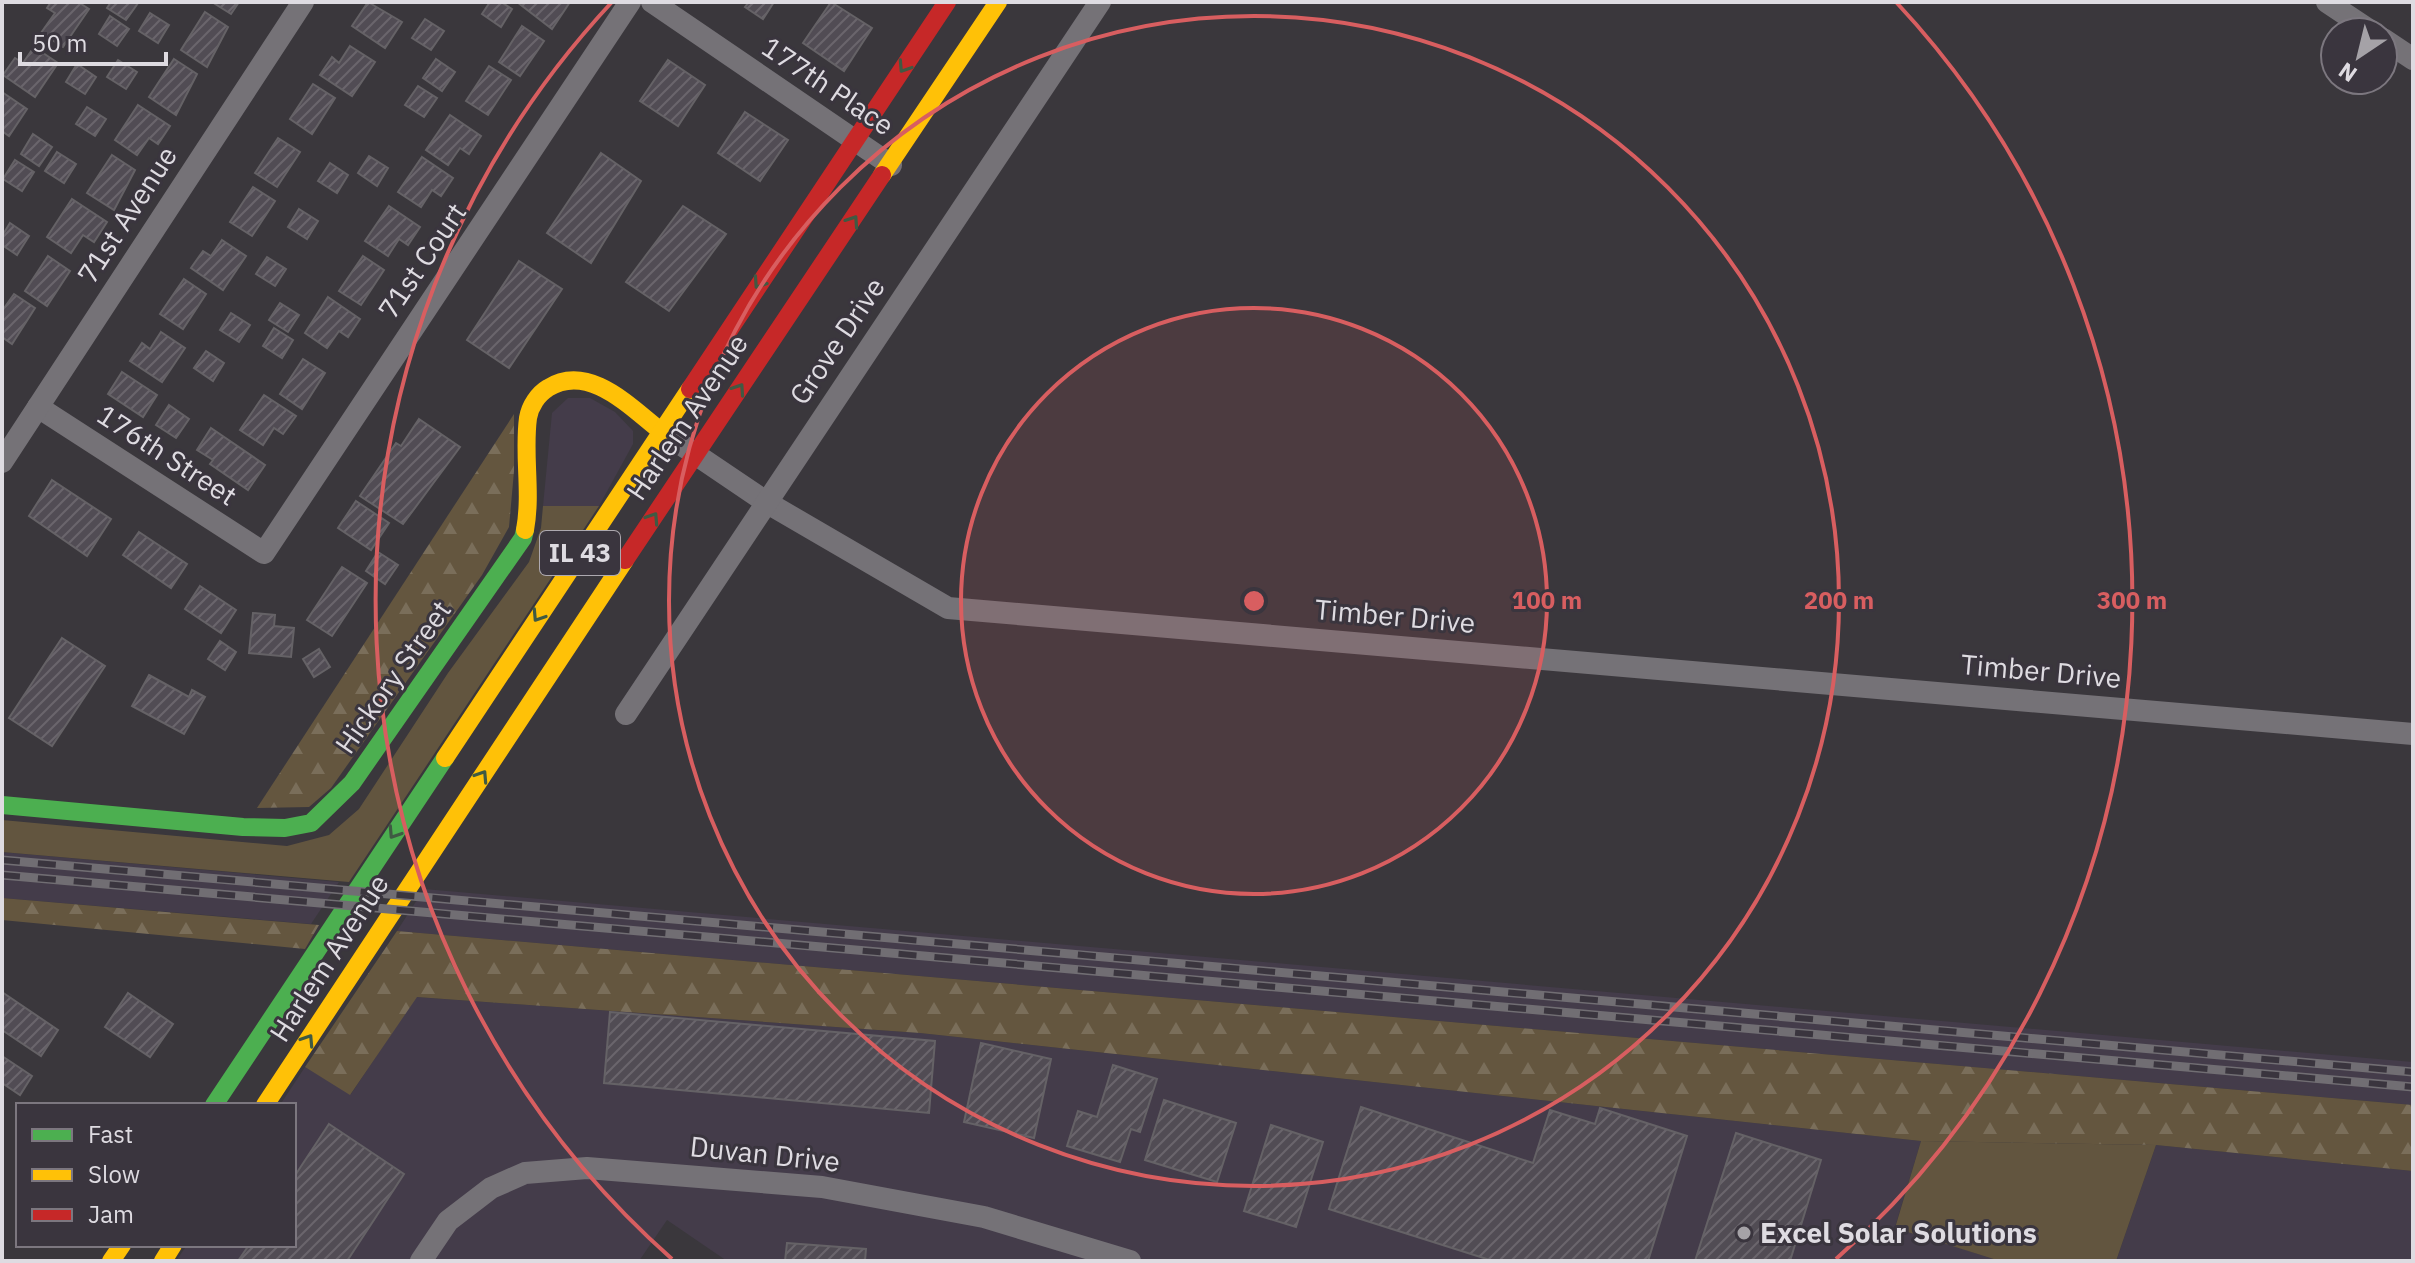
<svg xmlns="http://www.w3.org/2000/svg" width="2415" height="1263" viewBox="0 0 2415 1263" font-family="'IBM Plex Sans',sans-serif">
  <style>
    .built { fill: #443c4a }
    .grass { fill: #62553f }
    .forest { fill: url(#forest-firs) }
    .building { fill: url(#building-hatch); stroke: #656266; stroke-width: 2 }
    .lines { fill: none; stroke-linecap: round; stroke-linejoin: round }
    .street { stroke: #757277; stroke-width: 22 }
    .fast { stroke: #4caf50; stroke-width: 18 }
    .slow { stroke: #ffc107; stroke-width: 18 }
    .jam { stroke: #c62828; stroke-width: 18 }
    .rail-casing { stroke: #716e73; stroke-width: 9 }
    .rail { stroke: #3a353e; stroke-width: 6; stroke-dasharray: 18; stroke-linecap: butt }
    .oneway { stroke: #3f5a43 }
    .ring { fill: none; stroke: #d85e60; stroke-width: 4 }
    .poi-dot { fill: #a5a2a7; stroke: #3a353e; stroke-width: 3 }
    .labels { text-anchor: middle; stroke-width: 6; stroke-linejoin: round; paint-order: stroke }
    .shield { fill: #3a353e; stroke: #ada9b0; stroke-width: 2 }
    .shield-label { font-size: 26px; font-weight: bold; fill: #dedbe1 }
    .street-label { font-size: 28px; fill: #dedbe1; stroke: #3a353e }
    .poi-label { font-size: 28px; font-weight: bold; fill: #dedbe1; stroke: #3a353e; text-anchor: start }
    .centre { fill: #d85e60; stroke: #3a353e; stroke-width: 4 }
    .ring-label { font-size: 24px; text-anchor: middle; font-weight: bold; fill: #d85e60; stroke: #3a353e; stroke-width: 6; stroke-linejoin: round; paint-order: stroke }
  </style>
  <defs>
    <pattern id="forest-firs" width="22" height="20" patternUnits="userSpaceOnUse" patternTransform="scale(2)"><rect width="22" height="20" fill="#64563f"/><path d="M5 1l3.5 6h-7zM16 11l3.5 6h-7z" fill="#7a6e5a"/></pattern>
    <pattern id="building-hatch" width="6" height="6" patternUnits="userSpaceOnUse" patternTransform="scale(2)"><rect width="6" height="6" fill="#514c54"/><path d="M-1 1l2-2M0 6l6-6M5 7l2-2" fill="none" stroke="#6a656c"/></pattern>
  </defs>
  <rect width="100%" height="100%" fill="#3a373c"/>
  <g class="built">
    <path d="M568,398H590L615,412L633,431V444L599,506H543L552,413Z"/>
    <path d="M2,852L339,882L311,924L2,898Z"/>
    <path d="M424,889L2413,1062V1105L397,931Z"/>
    <path d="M416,997L920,1033L1921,1141L1895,1227L2000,1261H727L667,1220L639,1261H176L187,1245H294V1105H280L305,1067L351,1094Z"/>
    <path d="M2156,1145L2413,1171V1261H2116Z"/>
  </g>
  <g class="grass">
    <path d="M543,506H599L349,882L2,852V820L287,846L329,835L359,809L448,673L529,562L541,528Z"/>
    <path d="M1921,1141L2156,1145L2116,1261H2000L1895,1228Z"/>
  </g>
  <g class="forest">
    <path d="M514,414V471L509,527L482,575L331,788L309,807L257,808Z"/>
    <path d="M2,898L319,925L305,949L2,920Z"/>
    <path d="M397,931L2413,1105V1171L2156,1145L1921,1141L920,1033L417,997L350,1095L305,1067Z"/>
  </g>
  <g class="building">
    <path d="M51,2H78L89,9L63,47L41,33L55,13L47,8Z"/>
    <path d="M111,2H137L138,3L126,20L107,8Z"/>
    <path d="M212,2H239L231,14Z"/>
    <path d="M368,2L402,22L385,48L352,26Z"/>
    <path d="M490,2H501L512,9L501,27L482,14Z"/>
    <path d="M517,2H570L552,29Z"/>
    <path d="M749,2H774L763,19L745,7Z"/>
    <path d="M831,2L872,28L844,71L803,43Z"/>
    <path d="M205,12L228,27L207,67L181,50Z"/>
    <path d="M150,13L169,25L158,43L139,31Z"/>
    <path d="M110,16L129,29L117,46L99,34Z"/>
    <path d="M425,19L444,31L431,50L412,38Z"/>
    <path d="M522,26L544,41L520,76L499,62Z"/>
    <path d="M350,46L375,62L352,96L320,75L332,57L339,63Z"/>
    <path d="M34,47L58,63L35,97L3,75L15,58L23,63Z"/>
    <path d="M174,59L197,74L176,115L149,97Z"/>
    <path d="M436,59L455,72L442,91L423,78Z"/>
    <path d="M118,60L137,72L126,89L107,77Z"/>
    <path d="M668,60L705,85L678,126L640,101Z"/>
    <path d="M77,64L96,77L85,94L66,82Z"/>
    <path d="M489,66L511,80L488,115L466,101Z"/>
    <path d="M313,84L335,98L312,134L290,119Z"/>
    <path d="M418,86L437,98L424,117L405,105Z"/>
    <path d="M2,92L27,109L9,136L2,131Z"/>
    <path d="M138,105L170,126L158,144L149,138L137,155L115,140Z"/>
    <path d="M87,107L106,119L95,136L76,124Z"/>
    <path d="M745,112L788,140L760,181L718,153Z"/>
    <path d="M450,115L481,136L469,154L460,148L448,165L426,150Z"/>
    <path d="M33,134L52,147L39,166L21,154Z"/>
    <path d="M278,138L300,152L277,187L255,173Z"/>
    <path d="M57,152L76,164L64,183L45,171Z"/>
    <path d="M601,153L641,181L591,263L547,233Z"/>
    <path d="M112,155L135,170L114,210L87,193Z"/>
    <path d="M369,156L388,168L377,186L358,173Z"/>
    <path d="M422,157L453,178L441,196L432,190L421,207L398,192Z"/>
    <path d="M15,160L34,172L22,191L3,179Z"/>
    <path d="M330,163L348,175L337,193L318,181Z"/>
    <path d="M253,187L275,201L252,236L230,222Z"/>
    <path d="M72,199L107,222L94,242L83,235L71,253L47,237Z"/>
    <path d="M389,206L420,227L408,245L399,239L388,256L365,241Z"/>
    <path d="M683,206L726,234L669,311L626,282Z"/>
    <path d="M299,209L318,221L307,239L288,227Z"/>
    <path d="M10,223L29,236L17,255L2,245V236Z"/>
    <path d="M222,240L246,256L223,290L191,268L203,251L211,256Z"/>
    <path d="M48,256L70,271L47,306L25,291Z"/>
    <path d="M363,256L384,270L361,305L339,291Z"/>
    <path d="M267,257L286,269L275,286L256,274Z"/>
    <path d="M519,261L562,289L509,368L467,340Z"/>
    <path d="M184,279L206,294L183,329L160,314Z"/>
    <path d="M14,294L35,308L12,344L2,337V311Z"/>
    <path d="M328,297L360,319L348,337L339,331L327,348L305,333Z"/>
    <path d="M280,303L299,315L288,332L269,320Z"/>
    <path d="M231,313L250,325L239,342L220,330Z"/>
    <path d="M274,328L293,340L282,358L263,346Z"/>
    <path d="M161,332L185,348L162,382L130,361L142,343L150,349Z"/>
    <path d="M206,351L224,363L213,381L194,368Z"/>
    <path d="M303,359L325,373L302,409L280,394Z"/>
    <path d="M122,372L157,395L143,417L108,394Z"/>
    <path d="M264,395L296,416L283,434L274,428L263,445L240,430Z"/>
    <path d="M169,405L189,419L176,438L156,425Z"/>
    <path d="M419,419L460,447L403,524L360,496L396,443L401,446Z"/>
    <path d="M211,428L265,465L248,490L210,464L213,460L197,450Z"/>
    <path d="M52,480L111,519L87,556L29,516Z"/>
    <path d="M356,501L389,523L371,550L338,528Z"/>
    <path d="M139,532L187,564L171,588L123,555Z"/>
    <path d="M378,552L398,565L385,584L366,571Z"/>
    <path d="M342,567L367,583L332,636L307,620Z"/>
    <path d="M200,586L236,610L221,633L185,609Z"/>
    <path d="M253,613L275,615L274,626L294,628L291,657L249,653Z"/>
    <path d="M62,638L105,666L52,746L9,718Z"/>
    <path d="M220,641L236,652L225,670L208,659Z"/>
    <path d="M319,649L330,667L314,677L303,659Z"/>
    <path d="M149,675L189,697L192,690L205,697L184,734L132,706Z"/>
    <path d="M2,992L58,1030L41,1056L2,1030Z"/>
    <path d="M128,993L173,1024L150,1057L105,1027Z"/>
    <path d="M610,1012L935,1041L929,1113L604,1083Z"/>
    <path d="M981,1043L1051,1059L1034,1138L964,1122Z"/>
    <path d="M2,1056L32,1076L20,1095L2,1083Z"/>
    <path d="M1113,1065L1157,1079L1140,1132L1131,1129L1120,1162L1067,1146L1078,1111L1097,1117Z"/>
    <path d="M1164,1100L1236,1123L1217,1182L1145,1160Z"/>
    <path d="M1361,1107L1533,1163L1550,1110L1595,1124L1600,1108L1687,1136L1648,1261H1493L1329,1209Z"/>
    <path d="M329,1124L404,1174L347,1261H238L249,1245H294V1177Z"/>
    <path d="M1271,1125L1323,1142L1296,1227L1244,1211Z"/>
    <path d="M1736,1133L1821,1160L1790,1261H1695Z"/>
    <path d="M787,1243L866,1249L865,1261H785Z"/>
  </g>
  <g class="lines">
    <g class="street">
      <path d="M652,2L891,165"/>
      <path d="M2327,2L2372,32"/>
      <path d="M2383,39L2413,59"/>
      <path d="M38,407L264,553L630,2"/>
      <path d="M661,431L766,502L948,608L2413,734"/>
      <path d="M2,462L303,2"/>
      <path d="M626,714L1100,2"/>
      <path d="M421,1261L448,1221L491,1188L525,1173L587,1168L822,1187L984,1217L1130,1261"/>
    </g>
    <g class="fast">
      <path d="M2,805L243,827L285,828L311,823L352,783L523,538L525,530"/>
      <path d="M214,1105L445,758"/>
    </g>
    <g class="slow">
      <path d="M882,175L998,2"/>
      <path d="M525,530C532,492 523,455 528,418C530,406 538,394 548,388C589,362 631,408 661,431"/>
      <path d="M445,758L690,389"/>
      <path d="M265,1105L625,560"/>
      <path d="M111,1261L122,1245"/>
      <path d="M163,1261L173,1245"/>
    </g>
    <g class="jam">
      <path d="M690,389L947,2"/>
      <path d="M625,560L882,175"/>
    </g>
    <g class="rail-casing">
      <g id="rail">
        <path d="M2,860L2413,1072"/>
        <path d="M2,875L2413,1087"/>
      </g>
    </g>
    <use href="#rail" class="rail"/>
  </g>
  <defs><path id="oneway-chevron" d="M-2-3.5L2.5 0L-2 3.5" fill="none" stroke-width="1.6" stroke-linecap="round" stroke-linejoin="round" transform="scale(2)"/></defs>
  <g class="oneway">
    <use href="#oneway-chevron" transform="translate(904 67) rotate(123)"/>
    <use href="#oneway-chevron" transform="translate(853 221) rotate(-56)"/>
    <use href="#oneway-chevron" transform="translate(759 283) rotate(124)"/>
    <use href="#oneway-chevron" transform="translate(739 389) rotate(-56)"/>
    <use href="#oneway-chevron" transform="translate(653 518) rotate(-57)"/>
    <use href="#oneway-chevron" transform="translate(538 616) rotate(123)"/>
    <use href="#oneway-chevron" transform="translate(482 776) rotate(-57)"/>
    <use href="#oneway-chevron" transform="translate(394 833) rotate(123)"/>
    <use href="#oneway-chevron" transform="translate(308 1040) rotate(-57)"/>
  </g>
  <circle cx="1254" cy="601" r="293" fill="#d85e60" fill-opacity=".12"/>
  <g class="ring">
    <circle cx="1254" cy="601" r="293"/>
    <circle cx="1254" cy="601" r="585"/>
    <path d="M672 1259A878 878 0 0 1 612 2M1896 2A878 878 0 0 1 1836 1259"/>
  </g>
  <circle class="poi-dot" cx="1744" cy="1233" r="8"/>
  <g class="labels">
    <rect class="shield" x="540" y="531" width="80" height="44" rx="6"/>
    <g class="shield-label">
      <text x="580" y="562">IL 43</text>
    </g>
    <g class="street-label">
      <text transform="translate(828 86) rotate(34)" y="10">177th Place</text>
      <text transform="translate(127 215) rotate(-57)" y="10">71st Avenue</text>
      <text transform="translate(422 261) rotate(-56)" y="10">71st Court</text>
      <text transform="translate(837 341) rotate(-56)" y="10">Grove Drive</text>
      <text transform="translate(687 417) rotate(-56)" y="10">Harlem Avenue</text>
      <text transform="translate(167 455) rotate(33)" y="10">176th Street</text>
      <text transform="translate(1395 616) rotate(5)" y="10">Timber Drive</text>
      <text transform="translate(2041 671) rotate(5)" y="10">Timber Drive</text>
      <text transform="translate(393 677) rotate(-55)" y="10">Hickory Street</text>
      <text transform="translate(329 958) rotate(-57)" y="10">Harlem Avenue</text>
      <text transform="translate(765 1154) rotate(6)" y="10">Duvan Drive</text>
    </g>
    <g class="poi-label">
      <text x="1760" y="1243">Excel Solar Solutions</text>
    </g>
  </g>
  <circle cx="1254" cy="601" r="12" class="centre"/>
  <g class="ring-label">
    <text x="1547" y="609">100 m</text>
    <text x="1839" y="609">200 m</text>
    <text x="2132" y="609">300 m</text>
  </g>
  <rect width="2415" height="1263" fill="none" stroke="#dedbe1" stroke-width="8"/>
  <rect x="16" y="1103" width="280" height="144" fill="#3a353e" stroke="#7c777f" stroke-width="2"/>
  <rect x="32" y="1129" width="40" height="12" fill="#4caf50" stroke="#7c777f" stroke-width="2"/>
  <text x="88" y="1143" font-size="24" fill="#dedbe1">Fast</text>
  <rect x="32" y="1169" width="40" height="12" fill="#ffc107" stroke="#7c777f" stroke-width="2"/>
  <text x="88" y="1183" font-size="24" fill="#dedbe1">Slow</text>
  <rect x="32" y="1209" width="40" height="12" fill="#c62828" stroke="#7c777f" stroke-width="2"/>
  <text x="88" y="1223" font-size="24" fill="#dedbe1">Jam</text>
  <g transform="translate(2359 56) rotate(215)"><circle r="38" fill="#3a353e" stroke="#7c777f" stroke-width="2"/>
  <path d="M0-6L14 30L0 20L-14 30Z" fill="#a5a2a7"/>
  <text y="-12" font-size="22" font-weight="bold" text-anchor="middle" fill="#dedbe1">N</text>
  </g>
  <path d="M20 52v12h146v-12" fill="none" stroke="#dedbe1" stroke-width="4"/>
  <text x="32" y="52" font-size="24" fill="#dedbe1" stroke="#3a353e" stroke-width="6" paint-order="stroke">50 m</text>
</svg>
